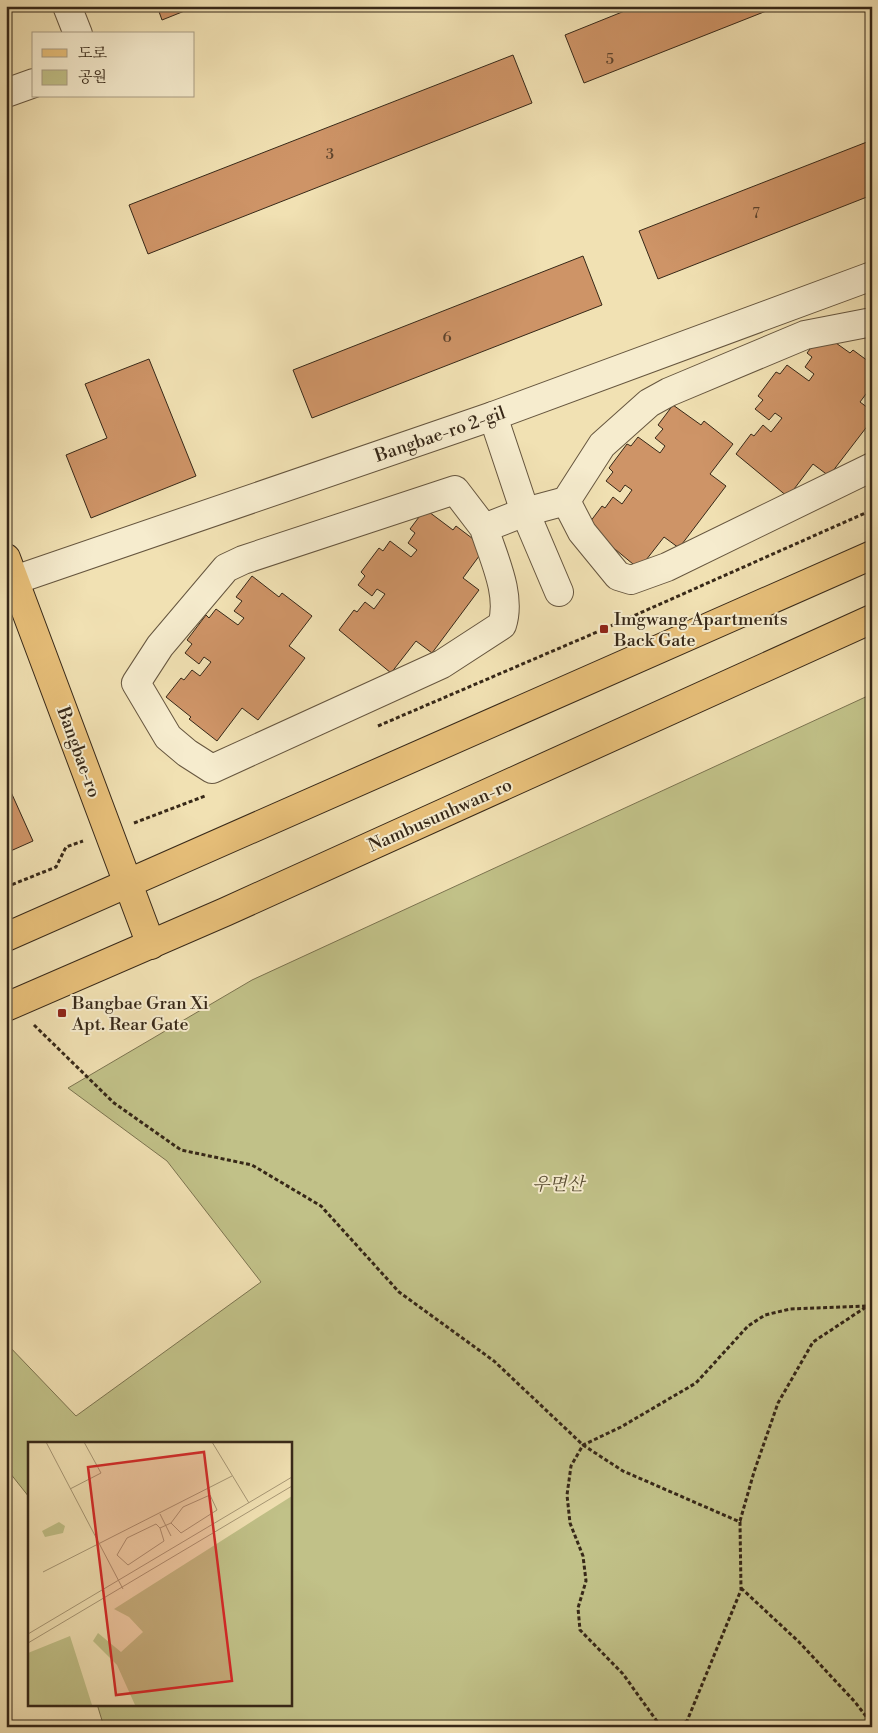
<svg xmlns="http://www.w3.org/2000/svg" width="878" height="1733" viewBox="0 0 878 1733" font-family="'Libre Bodoni','Noto Serif KR',serif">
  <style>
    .green { fill: #c1c188; stroke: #7c7450 }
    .building { fill: #ce9467; stroke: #372818 }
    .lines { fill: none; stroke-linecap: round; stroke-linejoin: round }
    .minor-casing { stroke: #66563f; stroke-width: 30 }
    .major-casing { stroke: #372818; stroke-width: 30 }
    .path { stroke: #372818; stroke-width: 3; stroke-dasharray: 4 2.5; stroke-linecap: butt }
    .minor { stroke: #f6ecce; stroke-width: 28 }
    .major { stroke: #e8c07a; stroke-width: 28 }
    .poi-dot { fill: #8f2418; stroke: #f6ecce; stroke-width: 2 }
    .labels { text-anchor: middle; stroke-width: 4; stroke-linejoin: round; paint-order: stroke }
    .number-label { font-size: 15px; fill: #5d432c }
    .street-label { font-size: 18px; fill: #372818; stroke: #f6ecce }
    .poi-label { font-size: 18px; fill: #372818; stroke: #f6ecce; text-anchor: start }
    .park-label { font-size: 18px; font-style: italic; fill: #5a4e34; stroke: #f6ecce }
    .inset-road { fill: none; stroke: #a79775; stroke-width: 1 }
    .view { fill: #d62828; fill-opacity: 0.15; stroke: #d62828; stroke-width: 2.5 }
    .inset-edge { fill: none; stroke: #372818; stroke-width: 2.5 }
  </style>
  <rect width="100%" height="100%" fill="#f1e1b3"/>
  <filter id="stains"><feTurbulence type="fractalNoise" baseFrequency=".004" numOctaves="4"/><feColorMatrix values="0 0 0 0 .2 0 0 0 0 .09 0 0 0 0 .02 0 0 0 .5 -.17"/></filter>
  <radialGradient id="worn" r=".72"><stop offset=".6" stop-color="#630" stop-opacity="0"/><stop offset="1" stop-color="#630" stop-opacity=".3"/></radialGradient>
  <path class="green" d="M872,694V1727H104L97,1704H290V1443H29V1497L6,1468V1343L76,1416L261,1282L167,1161L68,1088L252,980Z"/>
  <g class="building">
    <path d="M157,6H197L162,20Z"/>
    <path d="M637,6H779L584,83L565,35Z"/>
    <path d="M513,55L532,103L148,254L129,205Z"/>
    <path d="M872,140V195L658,279L639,231Z"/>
    <path d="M583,256L602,305L312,418L293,370Z"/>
    <path d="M822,333L850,353L853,350L872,364V386L860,402L872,411V420L829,476L813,464L788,497L736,454L751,434L754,436L763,425L771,432L782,418L775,413L769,420L755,409L763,400L758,396L776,372L780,374L787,365L809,381L814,374L805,367L812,357L807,353Z"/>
    <path d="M149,359L196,476L91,518L66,455L107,438L85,384Z"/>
    <path d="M673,405L701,425L704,421L733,444L710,474L726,486L679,548L664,537L639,569L587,526L602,506L605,508L613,497L622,504L632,490L625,485L620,492L606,481L613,472L609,468L627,444L631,446L638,437L660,453L665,446L655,438L663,429L658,425Z"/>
    <path d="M425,509L453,530L456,526L485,548L463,578L479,590L432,653L416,641L391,673L339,630L354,610L357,612L365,602L374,609L385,594L377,589L372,596L358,585L365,576L361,572L379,548L383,551L390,541L411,557L417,550L408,543L415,533L410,529Z"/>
    <path d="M252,576L279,597L282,593L312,616L289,646L305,658L258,720L242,708L217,741L189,719L191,717L166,697L181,678L184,680L192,670L200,676L211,662L204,657L199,664L185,653L192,644L187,640L206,615L209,618L216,609L238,625L244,618L234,611L242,601L236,597Z"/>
    <path d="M6,781L33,841L6,853Z"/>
  </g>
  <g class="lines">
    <g class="minor-casing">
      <g id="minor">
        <path d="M67,6L78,34"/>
        <path d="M6,93L34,83"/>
        <path d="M493,416L525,512L559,592"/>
        <path d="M566,501L582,532L618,576L631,580L667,567L872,467"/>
        <path d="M484,528C493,557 512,595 502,625L442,664L212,769L187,753L168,737L136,683L160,646L226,568L243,560L455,490L484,528L525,512L566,501L602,445L649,403L669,392L805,335L872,322"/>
        <path d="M6,583L493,416L872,276"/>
      </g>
    </g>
    <g class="major-casing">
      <g id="major">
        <path d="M6,558L151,945"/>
        <path d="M6,937L872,555"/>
        <path d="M6,1007L225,912L872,619"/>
      </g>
    </g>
    <g class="path">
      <path d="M378,726L604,629L872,510"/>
      <path d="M134,823L205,796"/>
      <path d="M6,887L56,867L66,847L83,841"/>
      <path d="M34,1025L114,1103L181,1150L252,1165L321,1206L399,1292L494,1361L583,1445L623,1471L740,1522L741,1590L687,1721L675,1727"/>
      <path d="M740,1521L754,1472L778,1403L813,1342L872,1303"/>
      <path d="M741,1588L799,1642L855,1702L872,1724"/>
      <path d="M661,1727L623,1674L580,1630L578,1608L586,1581L583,1556L570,1523L567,1495L571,1466L583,1445L621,1427L696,1383L748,1326L765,1315L790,1309L868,1306"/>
    </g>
    <use href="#minor" class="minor"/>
    <use href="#major" class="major"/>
  </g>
  <g class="poi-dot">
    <rect x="599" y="624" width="10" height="10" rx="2.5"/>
    <rect x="57" y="1008" width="10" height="10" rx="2.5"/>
  </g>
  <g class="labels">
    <g class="number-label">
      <text x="610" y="64">5</text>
      <text x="330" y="159">3</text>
      <text x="756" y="218">7</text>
      <text x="447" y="342">6</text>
    </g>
    <g class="street-label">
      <text transform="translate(440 434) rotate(-19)" y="6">Bangbae-ro 2-gil</text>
      <text transform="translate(79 752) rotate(70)" y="6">Bangbae-ro</text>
      <text transform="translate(440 815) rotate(-24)" y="6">Nambusunhwan-ro</text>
    </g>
    <g class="poi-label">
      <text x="614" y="625">Imgwang Apartments<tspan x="614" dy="21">Back Gate</tspan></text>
      <text x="72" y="1009">Bangbae Gran Xi<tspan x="72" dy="21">Apt. Rear Gate</tspan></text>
    </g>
    <g class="park-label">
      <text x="558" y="1190">우면산</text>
    </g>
  </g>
  <g transform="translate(28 1442)">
    <rect width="264" height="264" fill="#f1e1b3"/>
    <path d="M264,54V263H107L89,223L65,199L70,191L93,210L115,190L101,175L86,167ZM31,80L37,84L35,91L17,95L14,89ZM42,194L64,263H0V211Z" fill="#c1c188"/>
    <path class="inset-road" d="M18,0L95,147M184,0L221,61M42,47L73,31L56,0M132,72L143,94M132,86L136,99L100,123L89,113L99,96L128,82L132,86L143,81L155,65L182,53L189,68L153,91L143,81M15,130L204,34M0,192L264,35M0,201L264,44"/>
    <path class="view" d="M176,10L204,239L88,253L60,25Z"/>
    <rect width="264" height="264" class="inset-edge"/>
  </g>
  <rect width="878" height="1733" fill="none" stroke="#f1e1b3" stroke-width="25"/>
  <rect x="8" y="8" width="863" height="1718" fill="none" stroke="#372818" stroke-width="2.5"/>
  <rect x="12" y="12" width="853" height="1708" fill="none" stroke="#372818"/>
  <rect x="32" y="32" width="162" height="65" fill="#f6ecce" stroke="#aa9e85"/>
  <rect x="42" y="49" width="25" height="8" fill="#e8c07a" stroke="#aa9e85"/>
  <text x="78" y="58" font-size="15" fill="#372818">도로</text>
  <rect x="42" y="70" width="25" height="15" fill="#c1c188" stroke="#aa9e85"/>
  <text x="78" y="82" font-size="15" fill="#372818">공원</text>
  <rect width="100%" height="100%" filter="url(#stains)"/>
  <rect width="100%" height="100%" fill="url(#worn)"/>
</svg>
